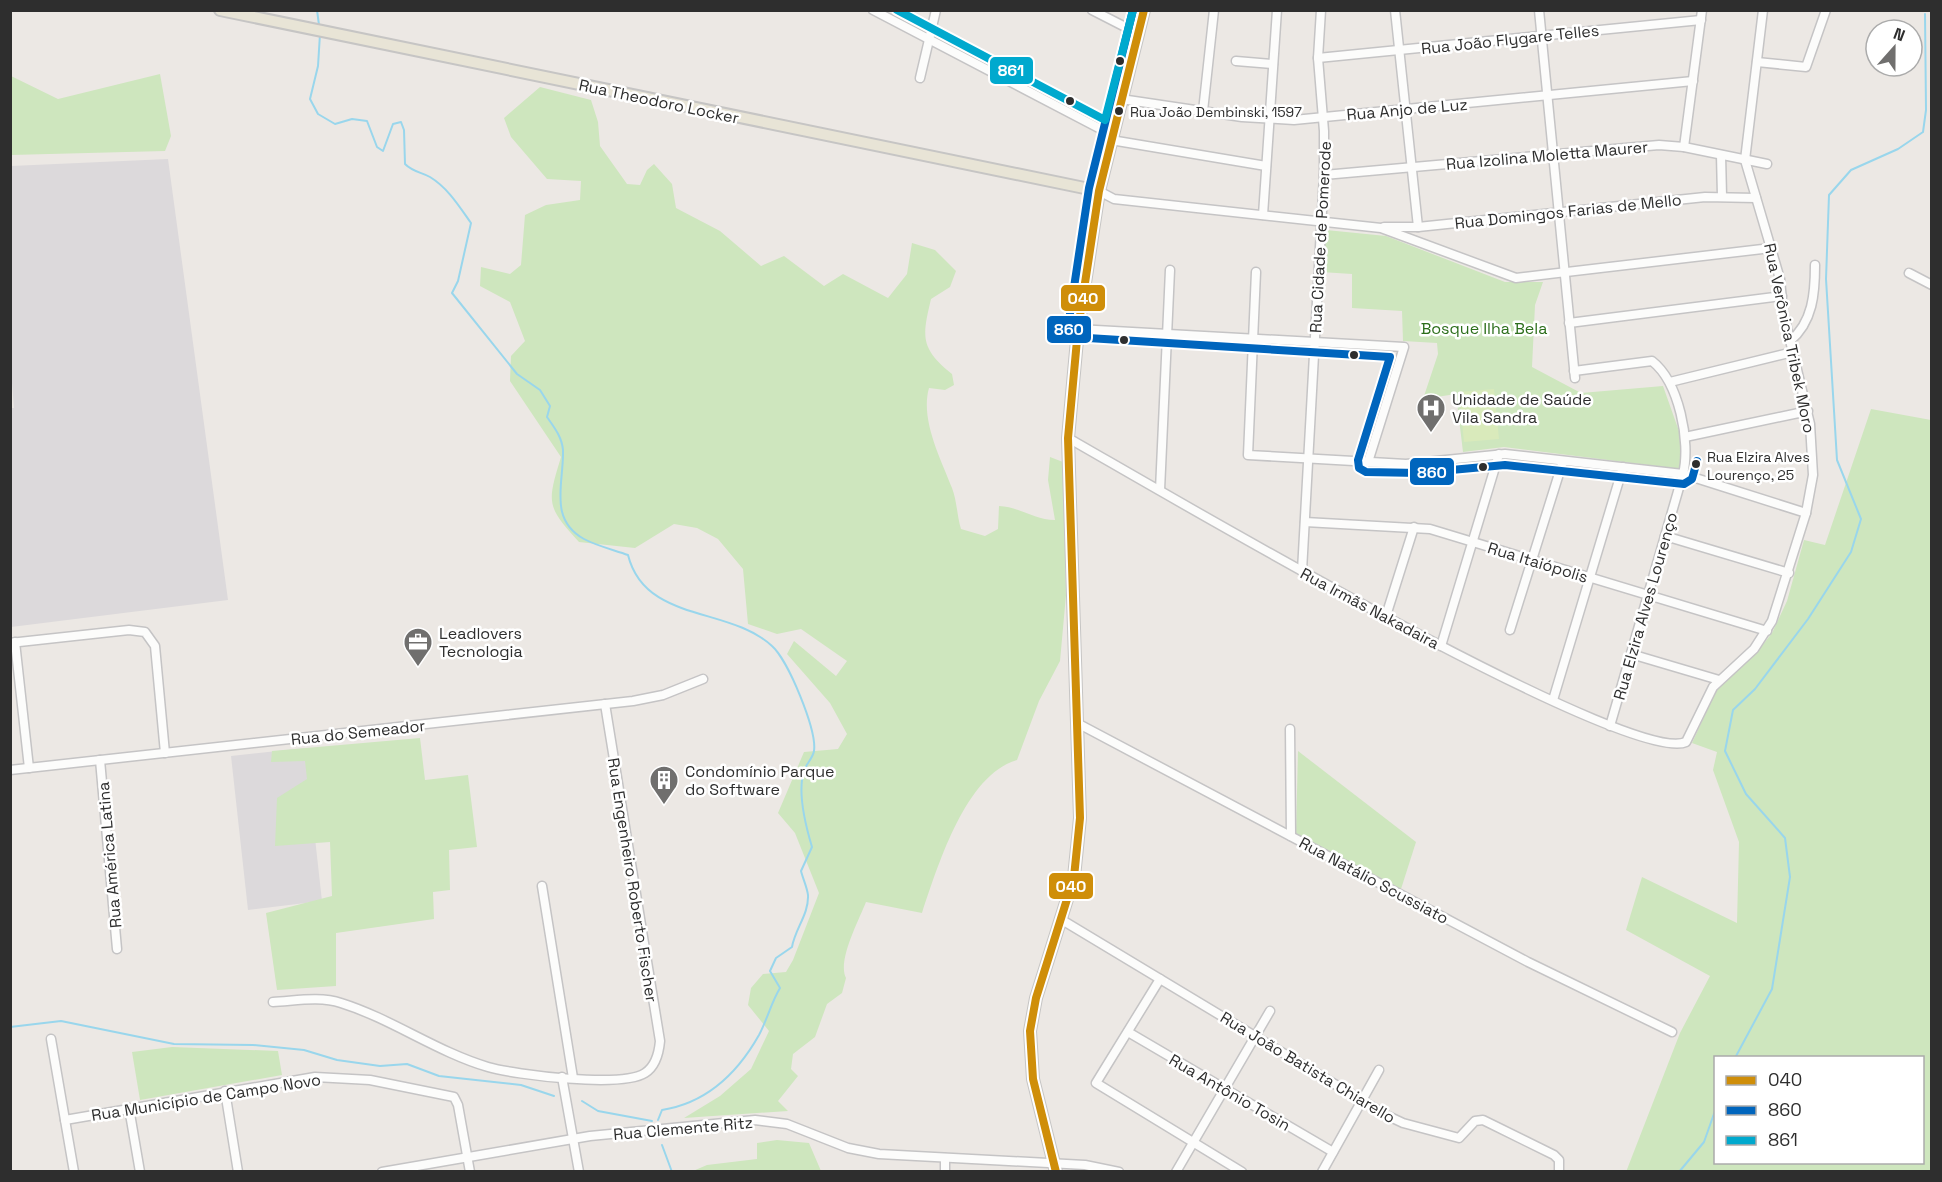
<svg xmlns="http://www.w3.org/2000/svg" width="1942" height="1182" viewBox="0 0 1942 1182" font-family="'Space Grotesk',sans-serif">
  <style>
    .industrial { fill: #dcd9db }
    .green { fill: #cee6be; fill-rule: evenodd }
    .pitch { fill: #d9eabb }
    .lines { fill: none; stroke-linecap: round; stroke-linejoin: round }
    .stream { stroke: #99d6ec; stroke-width: 2 }
    .minor-casing { stroke: #c5c4c5; stroke-width: 11 }
    .major-casing { stroke: #c6c5c4; stroke-width: 14 }
    .minor { stroke: #fcfcfb; stroke-width: 8 }
    .major { stroke: #e8e4d6; stroke-width: 10 }
    .bus-1-casing { stroke: #fff; stroke-width: 12 }
    .bus-2-casing { stroke: #fff; stroke-width: 12 }
    .bus-3-casing { stroke: #fff; stroke-width: 12 }
    .bus-1 { stroke: #cf8e09; stroke-width: 8 }
    .bus-2 { stroke: #0065bd; stroke-width: 8 }
    .bus-3 { stroke: #00a9ce; stroke-width: 8 }
    .bus-dot { fill: #2e2e2e; stroke: #fff; stroke-width: 2 }
    .labels { text-anchor: middle; stroke-width: 5; stroke-linejoin: round; paint-order: stroke }
    .bus-label { font-size: 14px; fill: #2e2e2e; stroke: #fff; text-anchor: start }
    .street-label { font-size: 16px; fill: #2e2e2e; stroke: #fff }
    .park-label { font-size: 16px; fill: #2c6e1b; stroke: #fff }
    .poi-label { font-size: 16px; fill: #2e2e2e; stroke: #fff; text-anchor: start }
    .line-badge { stroke: #fff; stroke-width: 2 }
    .badge-label { font-size: 16px; text-anchor: middle; font-weight: bold; fill: #fff }
  </style>
  <rect width="100%" height="100%" fill="#ece8e4"/>
  <g class="industrial">
    <path d="M168,159L228,600L11,627L10,408H14L10,358L11,166Z"/>
    <path d="M305,748L322,901L248,910L231,756Z"/>
  </g>
  <g class="green">
    <path d="M160,74L171,136L165,151L11,155V76L58,99Z"/>
    <path d="M540,87L591,100L598,122L600,146L627,184L640,185L647,170L654,164L672,184L676,208L720,231L761,266L784,256L824,286L843,274L888,298L907,274L912,243L935,250L956,271L950,287L931,299C922,337 920,348 952,374L954,385L945,390L929,388C920,420 941,459 952,488C957,501 957,516 961,529L985,536L998,529L999,506C1020,507 1035,520 1055,520L1048,480L1050,457L1063,462L1066,595L1060,661L1039,701L1017,760C965,775 938,866 922,913L866,902C859,920 837,961 846,978L842,993L827,1004L815,1037L793,1054L791,1069L798,1076L778,1101L788,1111L684,1118L720,1096L751,1069L769,1031L748,1005L751,988L763,974L786,972L793,960L819,893L795,833L778,813L804,752L838,749L847,734L830,703L787,654L794,641L836,676L847,661L801,629L777,634L748,624L743,569L718,539L697,528L674,524L635,548L579,542C546,506 547,503 561,457L510,381L511,356L525,341L510,302L480,286L481,267L510,274L521,265L525,215L546,205L580,200L581,181L547,179L511,137L504,118Z"/>
    <path d="M1326,230L1386,236L1505,282H1543L1535,305L1532,367L1581,393L1663,386L1680,434V469L1504,447L1463,452L1456,394L1423,399L1438,354L1437,343L1403,341L1402,311L1352,308V274L1321,272Z"/>
    <path d="M1871,409L1931,420V1171L1626,1172L1680,1033L1710,976L1626,930L1642,877L1737,923L1739,842L1713,770L1717,752L1692,743L1716,691L1761,647L1772,633L1787,601L1804,540L1825,545ZM1716,1058H1922V1162H1716Z"/>
    <path d="M420,738L425,780L468,775L477,847L449,850L450,890L433,892L434,919L336,933V986L277,990L266,913L332,896L330,842L275,846L277,798L307,779L305,761L271,762L272,751Z"/>
    <path d="M1298,751L1416,842L1401,889L1296,834Z"/>
    <path d="M172,1047L278,1051L282,1075L140,1100L132,1052Z"/>
    <path d="M777,1140L809,1143L821,1171H693L707,1165L757,1159V1143Z"/>
  </g>
  <path class="pitch" d="M1494,389L1499,439L1464,442L1459,392Z"/>
  <g class="lines">
    <g class="stream">
      <path d="M317,10L319,25"/>
      <path d="M320,34L318,66L310,99L318,114L335,124L352,119L367,121L377,147L383,151L393,124L401,122L404,130L405,164C413,172 421,172 430,177C448,188 459,206 471,223L458,281L452,293L517,374L540,390L550,406L547,417C554,427 562,437 563,450C564,483 548,519 584,539C597,546 614,550 628,555C645,623 729,606 772,646C788,660 817,730 814,751C813,758 806,764 804,771C797,792 806,827 812,847L801,871C803,879 807,887 808,895C809,914 795,929 792,947L776,958L770,971L780,988C771,1003 767,1020 759,1035C737,1074 706,1103 662,1110L658,1120"/>
      <path d="M10,1027L61,1021L174,1044L253,1045L304,1050L337,1060L380,1066L407,1064L439,1076L521,1085L554,1096"/>
      <path d="M1735,1058L1772,989L1790,877L1785,838L1746,794L1725,751L1733,710L1755,689L1808,619L1851,552L1861,519L1837,460L1826,279L1829,195L1851,170L1898,149L1923,132L1926,110L1925,14"/>
      <path d="M582,1101L598,1111L652,1121"/>
      <path d="M662,1145L672,1172"/>
      <path d="M1679,1172L1704,1142L1716,1108"/>
    </g>
    <g class="minor-casing">
      <g id="minor">
        <path d="M873,10L1112,135"/>
        <path d="M1092,10L1137,33"/>
        <path d="M1395,10L1418,227"/>
        <path d="M1539,10L1575,378"/>
        <path d="M1318,58L1701,20"/>
        <path d="M1236,61L1273,64"/>
        <path d="M1757,62L1806,67L1826,10"/>
        <path d="M920,78L936,10"/>
        <path d="M1121,99L1242,117L1294,120L1693,81"/>
        <path d="M1203,111L1214,10"/>
        <path d="M1111,140L1266,166"/>
        <path d="M1684,147L1702,10"/>
        <path d="M1721,155L1722,196"/>
        <path d="M1324,175L1659,145L1684,147L1767,164"/>
        <path d="M1099,191L1114,199L1381,228L1516,278L1771,248"/>
        <path d="M1263,215L1277,10"/>
        <path d="M1384,227H1418L1705,197L1756,198"/>
        <path d="M1256,272L1248,455L1406,464L1505,454L1683,474L1806,513"/>
        <path d="M1909,273L1932,285"/>
        <path d="M1569,323L1782,296"/>
        <path d="M1078,329L1404,347L1368,462"/>
        <path d="M1790,341C1813,322 1815,293 1815,265"/>
        <path d="M1574,371L1652,361C1679,382 1691,442 1683,474L1610,726"/>
        <path d="M1670,382L1793,352"/>
        <path d="M1685,437L1808,411"/>
        <path d="M1068,438C1146,482 1629,768 1686,742L1713,687L1754,649L1772,621L1806,513L1813,475L1810,424L1783,311L1780,279L1745,160L1763,10"/>
        <path d="M1160,490L1170,270"/>
        <path d="M1305,522L1430,529L1767,631"/>
        <path d="M1665,536L1789,573"/>
        <path d="M1302,571L1324,175V131L1318,58L1321,10"/>
        <path d="M1385,619L1414,527"/>
        <path d="M1510,630L1563,461"/>
        <path d="M15,642L29,768"/>
        <path d="M10,643L129,630L145,632L155,646L165,753"/>
        <path d="M1441,646L1499,454"/>
        <path d="M1631,654L1719,680"/>
        <path d="M1553,700L1623,467"/>
        <path d="M1077,723L1528,962L1672,1032"/>
        <path d="M1290,729L1291,836"/>
        <path d="M100,760L117,949"/>
        <path d="M10,770L633,701L663,695L703,679"/>
        <path d="M542,886L573,1078"/>
        <path d="M1062,920L1386,1115L1403,1123L1459,1138L1475,1121L1483,1120L1554,1155L1559,1160V1172"/>
        <path d="M1160,979L1096,1083L1242,1172"/>
        <path d="M273,1002C295,1001 320,996 341,1003C392,1019 437,1052 488,1067C516,1075 622,1088 645,1073C656,1066 659,1052 660,1041L605,704"/>
        <path d="M1128,1032L1333,1152"/>
        <path d="M51,1039L74,1172"/>
        <path d="M562,1077L579,1172"/>
        <path d="M225,1091L238,1172"/>
        <path d="M129,1108L140,1172"/>
        <path d="M65,1120L315,1077L370,1080L454,1097L458,1105L470,1172"/>
        <path d="M945,1158V1172"/>
        <path d="M382,1172L590,1136L755,1120L787,1124L848,1148L879,1154L1085,1165L1119,1172"/>
        <path d="M1176,1172L1270,1011"/>
        <path d="M1322,1172L1379,1070"/>
      </g>
    </g>
    <g class="major-casing">
      <g id="major">
        <path d="M220,10L1099,191"/>
        <path d="M1056,1172L1033,1079L1030,1031L1036,998L1074,877L1080,818L1068,438L1078,329L1099,191L1144,10"/>
      </g>
    </g>
    <use href="#minor" class="minor"/>
    <use href="#major" class="major"/>
    <g class="bus-1-casing">
      <path id="bus-1" d="M1056,1172L1033,1079L1030,1031L1036,998L1074,877L1080,818L1068,438L1078,329L1099,191L1144,10"/>
    </g>
    <g class="bus-2-casing">
      <path id="bus-2" d="M1133,10L1089,188L1068,327L1072,337L1390,357L1358,460L1359,468L1366,472L1419,473L1505,465L1684,484L1692,479L1697,461"/>
    </g>
    <g class="bus-3-casing">
      <path id="bus-3" d="M897,10L1105,120L1133,10"/>
    </g>
    <use href="#bus-1" class="bus-1"/>
    <use href="#bus-2" class="bus-2"/>
    <use href="#bus-3" class="bus-3"/>
  </g>
  <defs>
    <g id="hospital-pin" transform="scale(1.5)"><path d="M0 17L-7.5 6A9.5 9.5 0 1 1 7.5 6Z" fill="#706f6e" stroke="#fff"/><path d="M-5-5h3v3.5h4V-5h3V5h-3V1.5h-4V5h-3Z" fill="#fff"/></g>
    <g id="office-pin" transform="scale(1.5)"><path d="M0 17L-7.5 6A9.5 9.5 0 1 1 7.5 6Z" fill="#706f6e" stroke="#fff"/><path d="M-6-3h4V-5.5h4V-3h4V5H-6ZM-1-4.5V-3h2v-1.5ZM-6 0V1H6V0Z" fill="#fff"/></g>
    <g id="building-pin" transform="scale(1.5)"><path d="M0 17L-7.5 6A9.5 9.5 0 1 1 7.5 6Z" fill="#706f6e" stroke="#fff"/><path d="M-4-6H4V6H1V3H-1V6H-4ZM-2.5-4.3h1.7v1.8h-1.7ZM.8-4.3h1.7v1.8H.8ZM-2.5-1h1.7V.8h-1.7ZM.8-1h1.7V.8H.8Z" fill="#fff"/></g>
  </defs>
  <g fill-rule="evenodd">
    <use href="#hospital-pin" x="1431" y="408"/>
    <use href="#office-pin" x="418" y="642"/>
    <use href="#building-pin" x="664" y="780"/>
  </g>
  <g class="bus-dot">
    <circle cx="1120" cy="61" r="5"/>
    <circle cx="1070" cy="101" r="5"/>
    <circle cx="1119" cy="111" r="5"/>
    <circle cx="1124" cy="340" r="5"/>
    <circle cx="1354" cy="355" r="5"/>
    <circle cx="1696" cy="464" r="5"/>
    <circle cx="1483" cy="467" r="5"/>
  </g>
  <g class="labels">
    <g class="bus-label">
      <text x="1130" y="117">Rua João Dembinski, 1597</text>
      <text x="1707" y="462">Rua Elzira Alves<tspan x="1707" dy="18">Lourenço, 25</tspan></text>
    </g>
    <g class="street-label">
      <text transform="translate(1510 39) rotate(-6)" y="6">Rua João Flygare Telles</text>
      <text transform="translate(659 101) rotate(12)" y="6">Rua Theodoro Locker</text>
      <text transform="translate(1407 109) rotate(-5)" y="6">Rua Anjo de Luz</text>
      <text transform="translate(1547 155) rotate(-5)" y="6">Rua Izolina Moletta Maurer</text>
      <text transform="translate(1568 211) rotate(-6)" y="6">Rua Domingos Farias de Mello</text>
      <text transform="translate(1320 237) rotate(-87)" y="6">Rua Cidade de Pomerode</text>
      <text transform="translate(1790 338) rotate(78)" y="6">Rua Verônica Tribek Moro</text>
      <text transform="translate(1538 562) rotate(17)" y="6">Rua Itaiópolis</text>
      <text transform="translate(1645 606) rotate(-74)" y="6">Rua Elzira Alves Lourenço</text>
      <text transform="translate(1370 608) rotate(28)" y="6">Rua Irmãs Nakadaira</text>
      <text transform="translate(358 732) rotate(-6)" y="6">Rua do Semeador</text>
      <text transform="translate(109 855) rotate(-95)" y="6">Rua América Latina</text>
      <text transform="translate(633 880) rotate(81)" y="6">Rua Engenheiro Roberto Fischer</text>
      <text transform="translate(1374 880) rotate(28)" y="6">Rua Natálio Scussiato</text>
      <text transform="translate(1308 1067) rotate(31)" y="6">Rua João Batista Chiarello</text>
      <text transform="translate(1230 1092) rotate(30)" y="6">Rua Antônio Tosin</text>
      <text transform="translate(206 1097) rotate(-9)" y="6">Rua Município de Campo Novo</text>
      <text transform="translate(683 1128) rotate(-5)" y="6">Rua Clemente Ritz</text>
    </g>
    <g class="park-label">
      <text x="1484" y="334">Bosque Ilha Bela</text>
    </g>
    <g class="poi-label">
      <text x="1452" y="405">Unidade de Saúde<tspan x="1452" dy="18">Vila Sandra</tspan></text>
      <text x="439" y="639">Leadlovers<tspan x="439" dy="18">Tecnologia</tspan></text>
      <text x="685" y="777">Condomínio Parque<tspan x="685" dy="18">do Software</tspan></text>
    </g>
  </g>
  <g class="line-badge">
    <rect x="989" y="56" width="45" height="29" rx="6" fill="#00a9ce"/>
    <rect x="1060" y="284" width="46" height="28" rx="6" fill="#cf8e09"/>
    <rect x="1046" y="315" width="46" height="29" rx="6" fill="#0065bd"/>
    <rect x="1409" y="457" width="46" height="29" rx="6" fill="#0065bd"/>
    <rect x="1048" y="872" width="46" height="28" rx="6" fill="#cf8e09"/>
  </g>
  <g class="badge-label">
    <text x="1011" y="76">861</text>
    <text x="1083" y="304">040</text>
    <text x="1069" y="335">860</text>
    <text x="1432" y="478">860</text>
    <text x="1071" y="892">040</text>
  </g>
  <rect width="1942" height="1182" fill="none" stroke="#2e2e2e" stroke-width="24"/>
  <rect x="1714" y="1056" width="210" height="108" fill="#ffffff" stroke="#ababab" stroke-width="1.5"/>
  <rect x="1726" y="1076" width="30" height="9" fill="#cf8e09" stroke="#ababab" stroke-width="1.5"/>
  <text x="1768" y="1086" font-size="18" fill="#2e2e2e">040</text>
  <rect x="1726" y="1106" width="30" height="9" fill="#0065bd" stroke="#ababab" stroke-width="1.5"/>
  <text x="1768" y="1116" font-size="18" fill="#2e2e2e">860</text>
  <rect x="1726" y="1136" width="30" height="9" fill="#00a9ce" stroke="#ababab" stroke-width="1.5"/>
  <text x="1768" y="1146" font-size="18" fill="#2e2e2e">861</text>
  <g transform="translate(1894 48) rotate(21)"><circle r="28" fill="#ffffff" stroke="#ababab" stroke-width="1.5"/>
  <path d="M0-4.5L10 22L0 15L-10 22Z" fill="#706f6e"/>
  <text y="-9" font-size="16" font-weight="bold" text-anchor="middle" fill="#2e2e2e">N</text>
  </g>
</svg>
